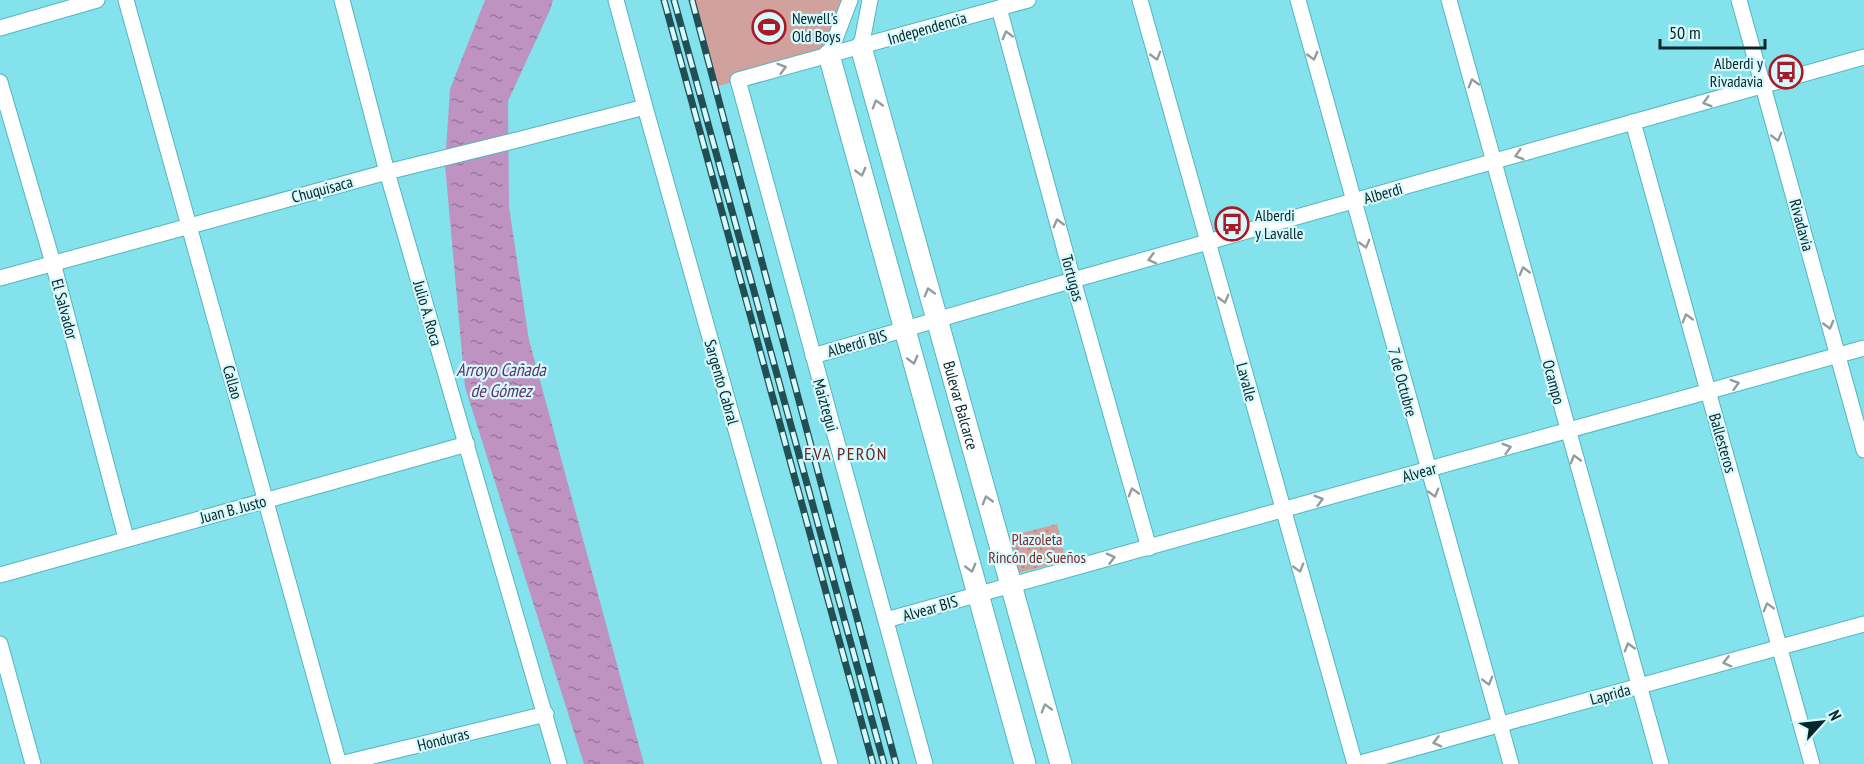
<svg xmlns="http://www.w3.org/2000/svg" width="1864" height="764" viewBox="0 0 1864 764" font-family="'PT Sans Narrow',sans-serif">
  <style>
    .park { fill: url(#park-dots) }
    .pitch { fill: #d1a29d }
    .water { fill: url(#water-ripples) }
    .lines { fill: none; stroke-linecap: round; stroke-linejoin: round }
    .minor-casing { stroke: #54b5be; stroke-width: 17 }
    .secondary-casing { stroke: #54b5be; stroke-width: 23 }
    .minor { stroke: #fff; stroke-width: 15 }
    .secondary { stroke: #fff; stroke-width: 21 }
    .rail-casing { stroke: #224f53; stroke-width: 7 }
    .rail { stroke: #d6f9fd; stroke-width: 4.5; stroke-dasharray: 14; stroke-linecap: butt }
    .oneway { stroke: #8f9d9e }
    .labels { text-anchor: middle; stroke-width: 4.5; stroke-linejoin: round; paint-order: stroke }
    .poi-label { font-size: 16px; fill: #062528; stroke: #d6f9fd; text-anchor: start }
    .street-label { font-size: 16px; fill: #062528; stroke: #d6f9fd }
    .park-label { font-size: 16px; fill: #7b2c2b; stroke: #d6f9fd }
    .water-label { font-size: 18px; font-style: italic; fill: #643069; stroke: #d6f9fd }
    .neighbourhood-label { font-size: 18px; letter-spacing: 1.5px; fill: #6b2524; stroke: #d6f9fd }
  </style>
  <defs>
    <pattern id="park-dots" width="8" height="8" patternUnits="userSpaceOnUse" patternTransform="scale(1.5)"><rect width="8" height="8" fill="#d1a29d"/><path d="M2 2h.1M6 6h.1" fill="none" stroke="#b28b87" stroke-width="1.8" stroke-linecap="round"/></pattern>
    <pattern id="water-ripples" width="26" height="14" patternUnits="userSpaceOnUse" patternTransform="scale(1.5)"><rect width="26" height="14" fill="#be93c1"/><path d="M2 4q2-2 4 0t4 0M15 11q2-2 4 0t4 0" fill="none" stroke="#98789d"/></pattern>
  </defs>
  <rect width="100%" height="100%" fill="#83e2ec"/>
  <path class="park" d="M1057,524L1066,561L1018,573L1009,536Z"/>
  <path class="pitch" d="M692,0H850L829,55L715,87Z"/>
  <path class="water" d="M485,0H553L550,10L508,101L509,207L529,340L644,764H584L465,387L445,165L450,89Z"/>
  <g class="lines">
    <g class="minor-casing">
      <g id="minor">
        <path d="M126,0L339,764"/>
        <path d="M342,0L387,172L559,764"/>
        <path d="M616,0L645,107L830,764"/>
        <path d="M1140,0L1355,764"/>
        <path d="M1298,0L1511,764"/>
        <path d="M1449,0L1661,764"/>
        <path d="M1739,0L1864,450"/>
        <path d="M999,8L1073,280L1149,548"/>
        <path d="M0,28L97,0"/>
        <path d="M861,47L870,0"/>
        <path d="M829,55L850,0"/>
        <path d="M0,82L53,263L126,538"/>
        <path d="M1633,122L1812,764"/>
        <path d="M0,278L387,172L521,139L645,107"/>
        <path d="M813,356L1073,280L1864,57"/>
        <path d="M0,575L467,444"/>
        <path d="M886,620L1864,348"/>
        <path d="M0,644L33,764"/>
        <path d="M340,764L546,714"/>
        <path d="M925,764L738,80L1028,0"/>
        <path d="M1357,764L1864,624"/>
      </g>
    </g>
    <g class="secondary-casing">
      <g id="secondary">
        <path id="s1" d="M861,47L1061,764"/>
        <path d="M829,55L1025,764"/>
      </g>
    </g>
    <use href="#minor" class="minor"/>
    <use href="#secondary" class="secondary"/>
    <g class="rail-casing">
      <g id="rail">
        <path d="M664,0L873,764"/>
        <path d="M674,0L884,764"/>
        <path d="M692,0L896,764"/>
      </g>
    </g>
    <use href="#rail" class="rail"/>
  </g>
  <defs><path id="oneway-chevron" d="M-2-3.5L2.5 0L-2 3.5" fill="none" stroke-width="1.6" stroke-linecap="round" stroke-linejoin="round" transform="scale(1.5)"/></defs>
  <g class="oneway">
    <use href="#oneway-chevron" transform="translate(1007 35) rotate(-105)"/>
    <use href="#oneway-chevron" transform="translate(1156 56) rotate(74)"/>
    <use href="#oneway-chevron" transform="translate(1313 56) rotate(75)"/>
    <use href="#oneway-chevron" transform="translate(782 68) rotate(-16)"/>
    <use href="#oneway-chevron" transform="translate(1473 83) rotate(-106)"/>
    <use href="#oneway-chevron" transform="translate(1707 102) rotate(164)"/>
    <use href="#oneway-chevron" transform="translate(877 104) rotate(-106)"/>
    <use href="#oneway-chevron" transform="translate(1777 137) rotate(75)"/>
    <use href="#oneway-chevron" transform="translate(1519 155) rotate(164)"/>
    <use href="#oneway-chevron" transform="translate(861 172) rotate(75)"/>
    <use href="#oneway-chevron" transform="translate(1058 223) rotate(-105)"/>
    <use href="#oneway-chevron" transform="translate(1365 244) rotate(75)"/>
    <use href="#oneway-chevron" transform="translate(1152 259) rotate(165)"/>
    <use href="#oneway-chevron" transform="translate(1524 271) rotate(-105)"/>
    <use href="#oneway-chevron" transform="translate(929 292) rotate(-106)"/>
    <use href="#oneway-chevron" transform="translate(1224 299) rotate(75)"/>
    <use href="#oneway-chevron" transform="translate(1687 318) rotate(-106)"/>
    <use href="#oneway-chevron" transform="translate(1829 325) rotate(75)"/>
    <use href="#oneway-chevron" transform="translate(913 360) rotate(75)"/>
    <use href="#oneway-chevron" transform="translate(1735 384) rotate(-16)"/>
    <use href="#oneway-chevron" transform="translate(1507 448) rotate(-16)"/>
    <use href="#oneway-chevron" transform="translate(1575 459) rotate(-106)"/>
    <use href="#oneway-chevron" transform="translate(1133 492) rotate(-106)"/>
    <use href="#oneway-chevron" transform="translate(1434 493) rotate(74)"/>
    <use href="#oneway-chevron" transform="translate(987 500) rotate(-106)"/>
    <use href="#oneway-chevron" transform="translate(1319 500) rotate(-16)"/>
    <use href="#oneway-chevron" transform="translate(1111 558) rotate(-15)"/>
    <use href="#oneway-chevron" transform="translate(971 568) rotate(75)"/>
    <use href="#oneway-chevron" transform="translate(1299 568) rotate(74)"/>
    <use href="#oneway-chevron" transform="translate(1768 607) rotate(-106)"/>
    <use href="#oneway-chevron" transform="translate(1629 647) rotate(-106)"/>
    <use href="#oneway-chevron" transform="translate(1727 662) rotate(165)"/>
    <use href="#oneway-chevron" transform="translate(1488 681) rotate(74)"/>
    <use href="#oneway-chevron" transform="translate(1046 708) rotate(-106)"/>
    <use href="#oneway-chevron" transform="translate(1437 742) rotate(165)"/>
  </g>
  <defs>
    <g id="stadium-ring" transform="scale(1.725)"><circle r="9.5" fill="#d6f9fd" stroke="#ac1825" stroke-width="1.5"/><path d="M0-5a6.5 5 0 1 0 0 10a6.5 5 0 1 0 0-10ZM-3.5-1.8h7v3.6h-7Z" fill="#ac1825"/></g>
    <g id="bus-ring" transform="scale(1.725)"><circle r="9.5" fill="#d6f9fd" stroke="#ac1825" stroke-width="1.5"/><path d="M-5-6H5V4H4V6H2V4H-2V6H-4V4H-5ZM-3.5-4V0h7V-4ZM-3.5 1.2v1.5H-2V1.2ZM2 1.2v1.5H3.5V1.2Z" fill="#ac1825"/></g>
  </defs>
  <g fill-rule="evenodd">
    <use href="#stadium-ring" x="769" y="27"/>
    <use href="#bus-ring" x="1786" y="72"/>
    <use href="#bus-ring" x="1232" y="224"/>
  </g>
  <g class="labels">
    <g class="poi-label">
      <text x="792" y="24">Newell's<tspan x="792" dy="18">Old Boys</tspan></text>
      <text x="1763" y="69" text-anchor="end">Alberdi y<tspan x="1763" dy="18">Rivadavia</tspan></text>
      <text x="1255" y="221">Alberdi<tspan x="1255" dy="18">y Lavalle</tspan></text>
    </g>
    <g class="street-label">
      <text transform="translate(927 28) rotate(-16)" y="6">Independencia</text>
      <text transform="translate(322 189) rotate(-15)" y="6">Chuquisaca</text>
      <text transform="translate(1383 193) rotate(-16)" y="6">Alberdi</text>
      <text transform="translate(1802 225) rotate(75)" y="6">Rivadavia</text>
      <text transform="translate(1073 278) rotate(75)" y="6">Tortugas</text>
      <text transform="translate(65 309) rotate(75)" y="6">El Salvador</text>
      <text transform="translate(428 313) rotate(74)" y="6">Julio A. Roca</text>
      <text transform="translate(857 343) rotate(-16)" y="6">Alberdi BIS</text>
      <text transform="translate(233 382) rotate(74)" y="6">Callao</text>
      <text transform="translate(722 382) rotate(74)" y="6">Sargento Cabral</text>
      <text transform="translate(1247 382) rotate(75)" y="6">Lavalle</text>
      <text transform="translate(1403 382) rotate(75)" y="6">7 de Octubre</text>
      <text transform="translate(1554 382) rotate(75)" y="6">Ocampo</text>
      <text transform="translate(826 405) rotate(74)" y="6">Maiztegui</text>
      <text dy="6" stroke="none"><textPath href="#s1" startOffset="372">Bulevar Balcarce</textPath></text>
      <text transform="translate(1723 443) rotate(74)" y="6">Ballesteros</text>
      <text transform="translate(1419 472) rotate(-16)" y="6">Alvear</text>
      <text transform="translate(233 509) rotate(-15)" y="6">Juan B. Justo</text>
      <text transform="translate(930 608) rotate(-16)" y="6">Alvear BIS</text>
      <text transform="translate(1610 694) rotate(-15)" y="6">Laprida</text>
      <text transform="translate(443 739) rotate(-14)" y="6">Honduras</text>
    </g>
    <g class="park-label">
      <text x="1037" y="545">Plazoleta<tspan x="1037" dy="18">Rincón de Sueños</tspan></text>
    </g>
    <g class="water-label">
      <text x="501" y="376">Arroyo Cañada<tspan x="501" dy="21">de Gómez</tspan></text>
    </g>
    <g class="neighbourhood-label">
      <text x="846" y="460">EVA PERÓN</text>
    </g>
  </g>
  <g transform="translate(1822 722) rotate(63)" stroke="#d6f9fd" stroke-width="4.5" paint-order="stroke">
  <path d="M0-4.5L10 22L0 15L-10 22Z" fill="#062528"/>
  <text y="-9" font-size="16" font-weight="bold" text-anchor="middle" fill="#062528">N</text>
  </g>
  <path d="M1660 39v9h105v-9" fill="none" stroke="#062528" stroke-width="3"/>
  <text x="1669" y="39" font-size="18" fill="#062528" stroke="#d6f9fd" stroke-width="4.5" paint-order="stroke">50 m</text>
</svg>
